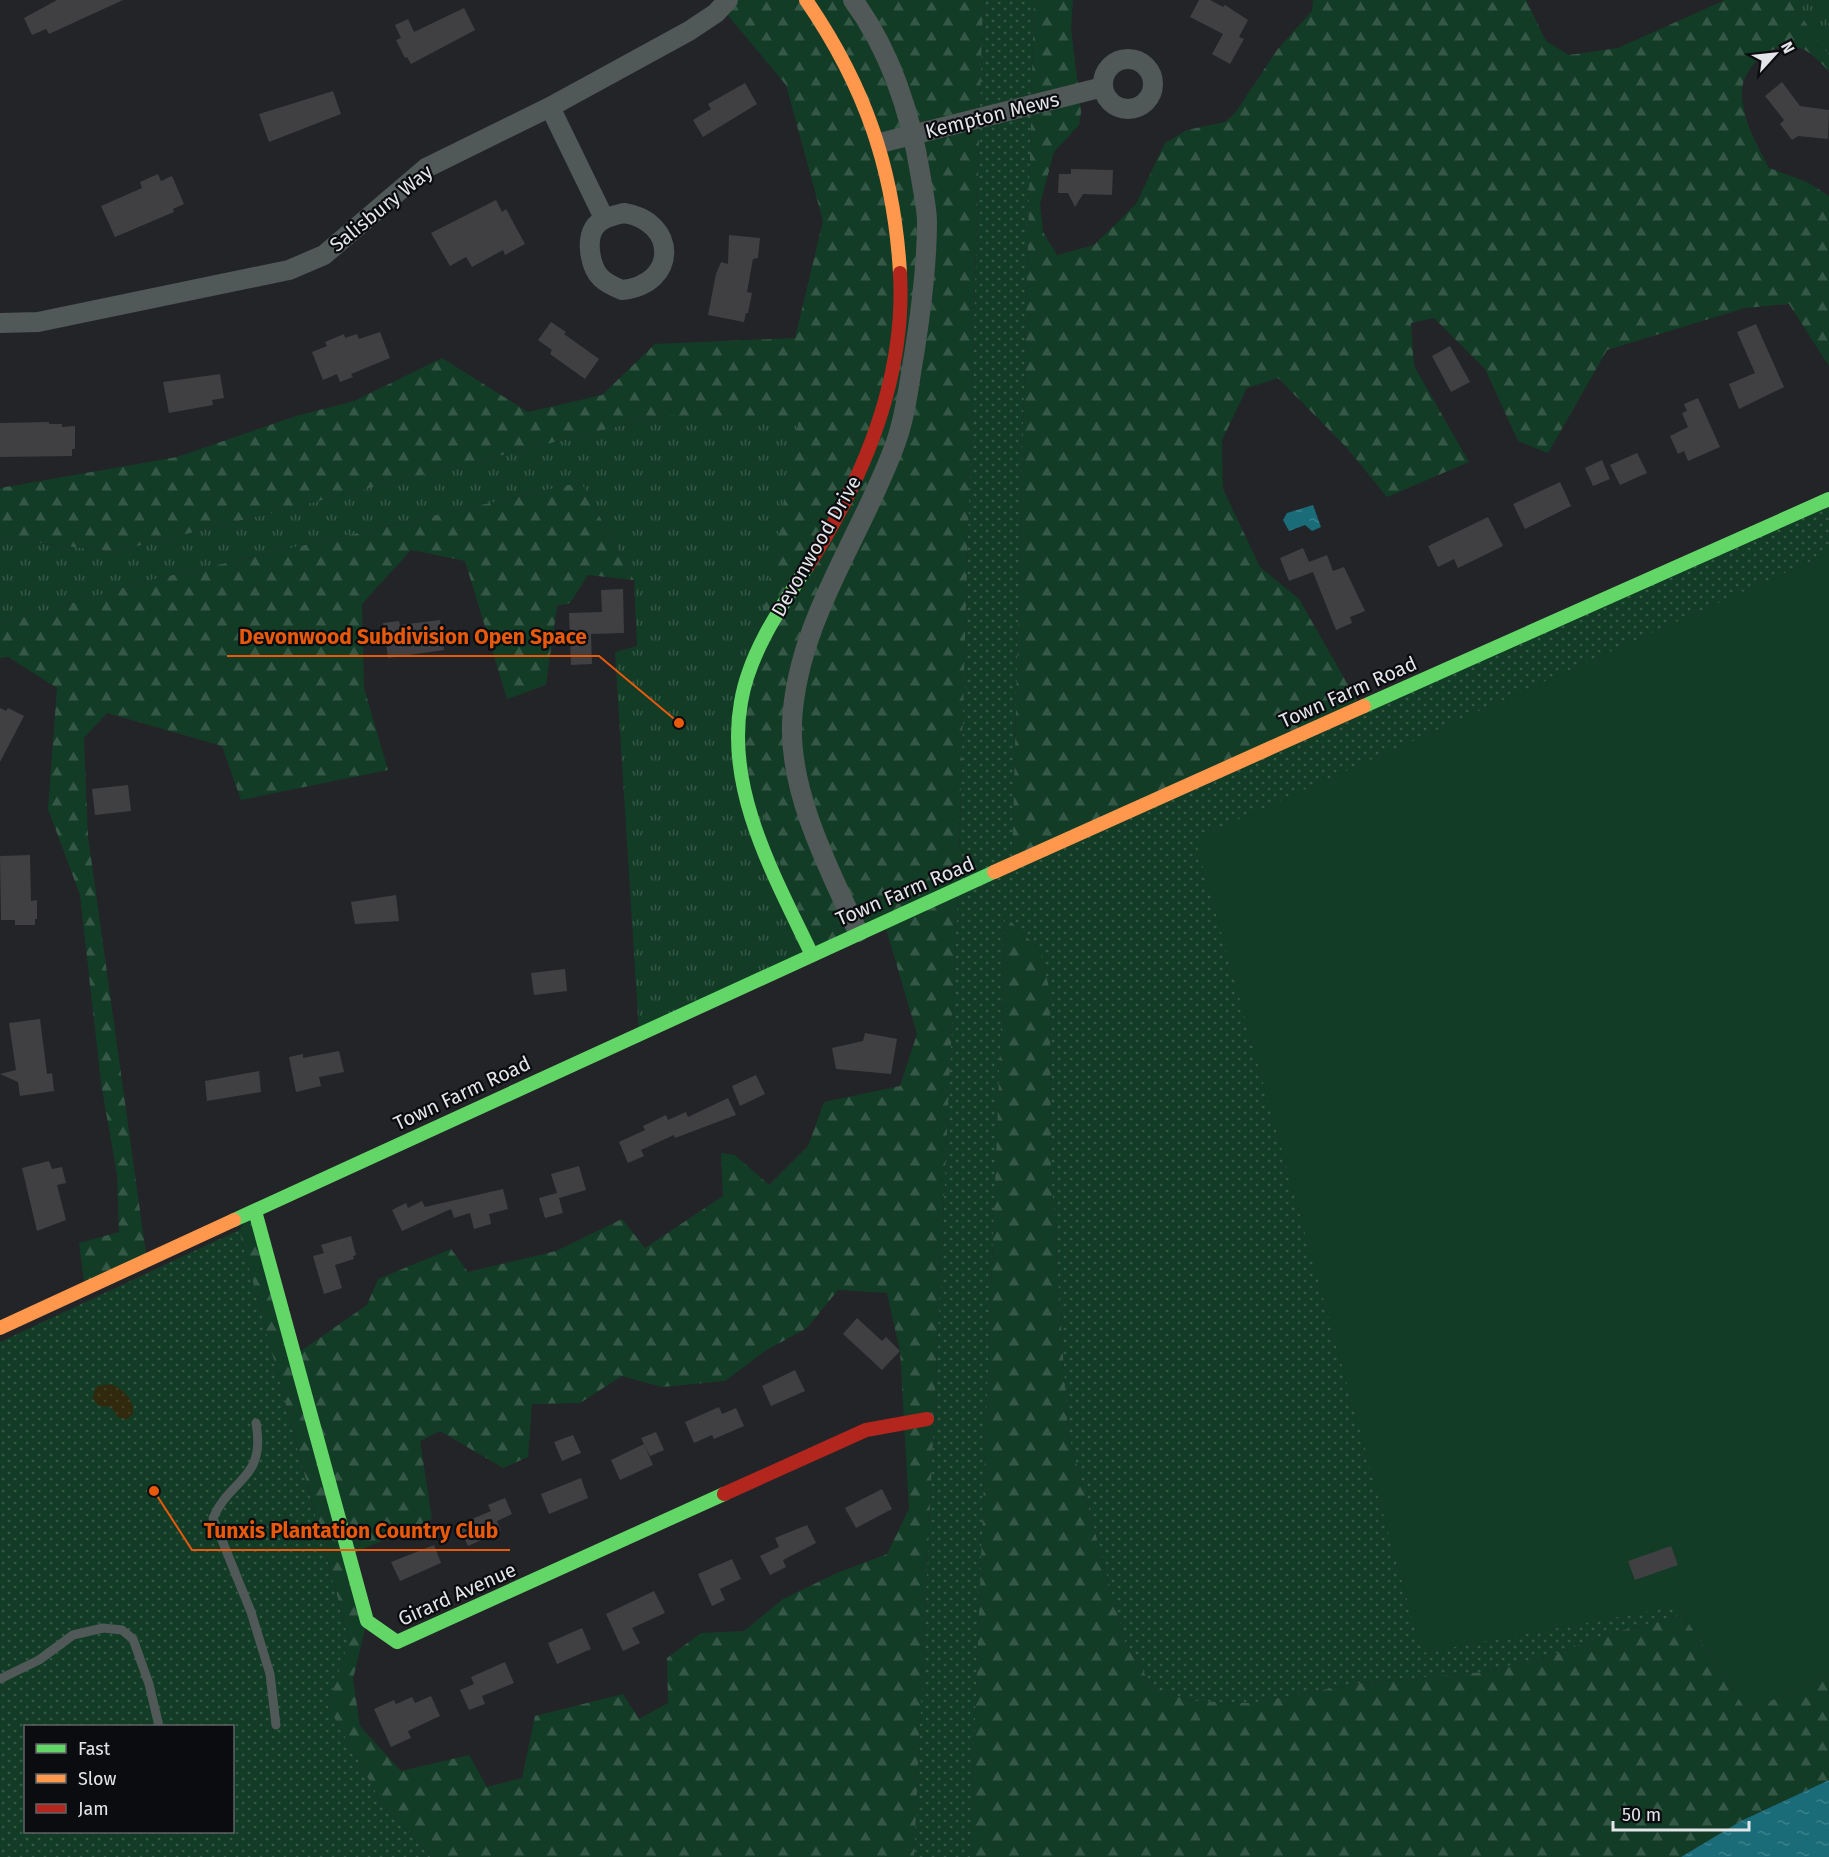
<svg xmlns="http://www.w3.org/2000/svg" width="1829" height="1857" viewBox="0 0 1829 1857" font-family="'Fira Sans',sans-serif">
  <style>
    .grass { fill: url(#grass-dots); fill-rule: evenodd }
    .forest { fill: url(#forest-firs); fill-rule: evenodd }
    .sand { fill: url(#sand-dots) }
    .park { fill: url(#park-tufts) }
    .garden { fill: #133c26 }
    .water { fill: url(#water-ripples) }
    .building { fill: #404043 }
    .lines { fill: none; stroke-linecap: round; stroke-linejoin: round }
    .lane { stroke: #505958; stroke-width: 9 }
    .street { stroke: #505958; stroke-width: 20 }
    .fast { stroke: #63d668; stroke-width: 14 }
    .slow { stroke: #ff974d; stroke-width: 14 }
    .jam { stroke: #b3261e; stroke-width: 14 }
    .labels { text-anchor: middle; stroke-width: 4.5; stroke-linejoin: round; paint-order: stroke }
    .street-label { font-size: 20px; fill: #e3e5e9; stroke: #0b0c0f }
    .leader { fill: none; stroke: #e8590c; stroke-width: 2 }
    .callout-dot { fill: #e8590c; stroke: #0b0c0f; stroke-width: 2 }
    .callout-label { font-size: 21px; text-anchor: middle; font-weight: bold; fill: #e8590c; stroke: #0b0c0f; stroke-width: 4.5; stroke-linejoin: round; paint-order: stroke }
  </style>
  <defs>
    <pattern id="grass-dots" width="8" height="8" patternUnits="userSpaceOnUse" patternTransform="scale(1.5)"><rect width="8" height="8" fill="#133c26"/><path d="M2 2h.1M6 6h.1" fill="none" stroke="#355846" stroke-width="1.8" stroke-linecap="round"/></pattern>
    <pattern id="forest-firs" width="22" height="20" patternUnits="userSpaceOnUse" patternTransform="scale(1.5)"><rect width="22" height="20" fill="#133c26"/><path d="M5 1l3.5 6h-7zM16 11l3.5 6h-7z" fill="#355846"/></pattern>
    <pattern id="sand-dots" width="8" height="8" patternUnits="userSpaceOnUse" patternTransform="scale(1.5)"><rect width="8" height="8" fill="#30290d"/><path d="M2 2h.1M6 6h.1" fill="none" stroke="#443e24" stroke-width="1.8" stroke-linecap="round"/></pattern>
    <pattern id="park-tufts" width="24" height="20" patternUnits="userSpaceOnUse" patternTransform="scale(1.5)"><rect width="24" height="20" fill="#133c26"/><path d="M3 7l-1-3M5 7V3M7 7l1-3M15 17l-1-3M17 17v-4M19 17l1-3" fill="none" stroke="#355846"/></pattern>
    <pattern id="water-ripples" width="26" height="14" patternUnits="userSpaceOnUse" patternTransform="scale(1.5)"><rect width="26" height="14" fill="#1a6c79"/><path d="M2 4q2-2 4 0t4 0M15 11q2-2 4 0t4 0" fill="none" stroke="#3b818c"/></pattern>
  </defs>
  <rect width="100%" height="100%" fill="#232427"/>
  <g class="grass">
    <path d="M983,0H1034L1012,865L1829,499V1675L1747,1711L1683,1615L1616,1632L1549,1656L1483,1672L1362,1683L1251,1703L1193,1701L1154,1689L1125,1642L1068,1433L1051,1170L1050,992L1005,917L970,1857H914L958,890Z"/>
    <path d="M239,1230L349,1641L328,1706L383,1805L431,1857H0V1342ZM26,1726H232V1832H26Z"/>
  </g>
  <g class="forest">
    <path d="M715,0H983L958,890L914,1857H431L383,1805L328,1706L349,1640L239,1230L255,1211L295,1355L367,1305L378,1279L451,1249L468,1272L556,1251L622,1219L645,1248L723,1196L721,1153L735,1155L769,1185L808,1146L824,1102L900,1086L917,1034L884,922L811,953L764,853L664,415L114,552L0,538V488L177,457L296,416L354,401L442,358L528,412L602,395L655,344L795,338L823,221L786,85ZM838,1290L887,1293L900,1351L909,1509L887,1554L837,1573L783,1599L744,1631L701,1633L667,1658L668,1703L639,1719L623,1694L535,1716L522,1778L487,1787L469,1755L401,1771L360,1726L353,1679L367,1621L349,1555L432,1519L420,1441L440,1431L503,1468L528,1457L532,1404L580,1403L622,1376L662,1387L725,1381L765,1351L807,1328Z"/>
    <path d="M1034,0H1073L1071,28L1081,112L1079,125L1054,152L1040,204L1043,232L1057,255L1094,245L1136,204L1165,143L1187,130L1225,122L1235,113L1277,50L1312,11L1313,0H1526L1546,41L1569,55L1618,48L1725,0H1829V71C1820,63 1812,52 1800,48C1773,39 1741,67 1742,94C1743,122 1757,144 1769,168L1807,182L1829,196V366L1789,304L1745,308L1607,350L1548,453L1518,441L1485,369L1434,318L1411,323L1414,366L1469,462L1387,497L1346,447L1278,378L1247,388L1222,440L1223,489L1260,567L1299,599L1361,708L1012,865Z"/>
    <path d="M581,482L634,580L588,575L570,603L557,606L546,685L507,699L465,561L411,550L362,604L364,688L388,770L241,800L222,746L107,713L84,738L88,836L147,1261L85,1289L79,1243L119,1232L117,1175L101,1083L80,895L48,809L57,688L8,657L0,658V624L146,581Z"/>
    <path d="M1005,916L1040,950L1050,992L1051,1170L1068,1433L1125,1642L1154,1689L1193,1701L1251,1703L1362,1683L1483,1672L1549,1656L1616,1632L1683,1615L1747,1711L1829,1675V1780L1741,1821L1681,1857H970Z"/>
  </g>
  <path class="sand" d="M111,1384C123,1389 135,1400 133,1414L126,1420L118,1417L111,1407L99,1406L93,1399L94,1391L98,1386Z"/>
  <g class="park">
    <path d="M1789,0H1829V55Z"/>
    <path d="M664,415L798,424L739,743L811,953L639,1033L615,652L637,646L634,580L581,482L146,581L0,624V538L114,552Z"/>
  </g>
  <path class="garden" d="M1829,553V1675L1747,1711L1678,1606L1422,1653L1195,839Z"/>
  <g class="water">
    <path d="M1313,505L1321,527L1312,531L1305,525L1289,531L1283,520L1287,513Z"/>
    <path d="M1829,1780V1857H1681L1741,1821Z"/>
  </g>
  <g class="building">
    <path d="M57,0H123L49,34L46,29L32,35L24,18Z"/>
    <path d="M1199,0H1210L1223,7L1225,5L1248,20L1239,37L1244,39L1230,64L1212,54L1223,34L1190,17Z"/>
    <path d="M464,8L475,30L411,64L407,57L405,58L396,40L401,38L395,25L408,19L414,32Z"/>
    <path d="M1782,82L1800,106L1829,110L1828,139L1798,136L1792,140L1780,124L1784,120L1765,96Z"/>
    <path d="M745,83L757,104L703,137L693,120L711,109L708,104Z"/>
    <path d="M333,91L341,114L269,142L259,114Z"/>
    <path d="M1071,169L1113,170L1112,195L1083,194L1075,207L1068,193H1058L1059,174H1071Z"/>
    <path d="M158,174L161,181L172,176L184,204L173,209L174,212L115,237L101,206L142,188L140,182Z"/>
    <path d="M496,200L502,212L506,209L525,244L505,255L503,250L472,267L466,257L450,266L431,233Z"/>
    <path d="M729,235L760,238L758,258L753,259L747,292L752,293L748,313H746L744,322L708,315L716,274L721,262L728,264Z"/>
    <path d="M551,322L566,332L564,334L599,359L585,379L550,354L552,350L538,340Z"/>
    <path d="M1756,324L1784,387L1739,409L1729,384L1755,373L1737,332Z"/>
    <path d="M380,332L390,358L351,374L353,377L340,382L337,374L323,380L312,352L327,346L325,342L344,334L345,338L357,334L359,339Z"/>
    <path d="M1450,346L1470,382L1451,392L1432,356Z"/>
    <path d="M220,374L224,398L212,400L213,405L169,413L163,382Z"/>
    <path d="M1698,398L1720,447L1688,461L1684,451L1678,454L1670,436L1688,427L1682,413L1687,411L1684,404Z"/>
    <path d="M49,422V424H62V427L75,426V449H72V456L0,457V423Z"/>
    <path d="M1637,453L1647,473L1620,485L1610,465Z"/>
    <path d="M1602,460L1610,479L1593,486L1585,468Z"/>
    <path d="M1560,482L1571,506L1525,529L1513,504Z"/>
    <path d="M1488,517L1503,546L1458,568L1454,559L1438,567L1428,546Z"/>
    <path d="M1303,548L1309,562L1327,555L1333,571L1344,567L1365,611L1350,617L1352,623L1336,630L1313,572L1289,581L1280,558Z"/>
    <path d="M623,589L624,633L591,634L592,664L571,665L569,613L602,612L601,590Z"/>
    <path d="M440,620L444,650L388,658L383,623L399,621L400,625Z"/>
    <path d="M0,708L6,711L8,708L24,716L0,762Z"/>
    <path d="M128,785L131,811L95,815L92,789Z"/>
    <path d="M30,855L31,901L37,900V919H35V925H15V920H1L0,856Z"/>
    <path d="M396,895L399,921L355,924L351,902Z"/>
    <path d="M565,969L567,991L534,995L531,973Z"/>
    <path d="M40,1019L47,1074L52,1073L54,1091L20,1096L18,1082L0,1074L16,1070L9,1023Z"/>
    <path d="M865,1033L897,1039L891,1074L836,1069L832,1048L863,1041Z"/>
    <path d="M339,1051L344,1072L319,1077L321,1086L296,1092L289,1057L303,1054V1058Z"/>
    <path d="M259,1071L261,1092L207,1101L205,1081Z"/>
    <path d="M756,1075L765,1094L740,1106L732,1086Z"/>
    <path d="M728,1098L736,1115L675,1138L674,1135L641,1150L644,1156L628,1163L619,1142L645,1130L643,1126L666,1115L668,1120L686,1112L688,1117Z"/>
    <path d="M49,1161L52,1169L62,1167L66,1183L57,1185L66,1220L37,1231L22,1168Z"/>
    <path d="M579,1166L586,1190L559,1198L563,1213L545,1218L539,1198L557,1193L551,1174Z"/>
    <path d="M503,1189L508,1209L489,1214L491,1224L474,1229L470,1213L454,1218L451,1209L402,1231L392,1210L406,1203L408,1208L422,1201L425,1207Z"/>
    <path d="M351,1236L356,1255L353,1256L354,1259L335,1265L342,1288L324,1294L313,1256L324,1253L321,1245Z"/>
    <path d="M857,1318L882,1341L886,1337L900,1351L882,1370L843,1334Z"/>
    <path d="M795,1370L805,1391L771,1406L762,1386Z"/>
    <path d="M719,1407L722,1414L736,1408L744,1426L714,1439L712,1435L694,1443L685,1422Z"/>
    <path d="M656,1432L664,1450L650,1456L641,1438Z"/>
    <path d="M573,1435L581,1453L562,1461L554,1442Z"/>
    <path d="M644,1444L653,1465L620,1480L611,1460Z"/>
    <path d="M581,1478L588,1498L549,1514L541,1494Z"/>
    <path d="M882,1489L892,1509L856,1528L845,1508Z"/>
    <path d="M505,1498L512,1514L497,1521L501,1531L468,1546L458,1525L491,1511L488,1505Z"/>
    <path d="M807,1525L816,1543L783,1560L786,1567L770,1575L760,1556L779,1547L775,1538Z"/>
    <path d="M434,1545L441,1563L400,1581L391,1562Z"/>
    <path d="M1671,1546L1678,1565L1635,1580L1628,1561Z"/>
    <path d="M732,1559L741,1579L720,1589L725,1600L712,1606L698,1574Z"/>
    <path d="M654,1591L665,1613L632,1628L640,1643L623,1651L606,1614Z"/>
    <path d="M582,1628L591,1649L557,1664L548,1643Z"/>
    <path d="M505,1662L514,1683L482,1696L485,1704L469,1710L460,1690L474,1684L471,1677Z"/>
    <path d="M431,1696L440,1716L408,1731L411,1738L391,1747L374,1709L394,1700L396,1704L412,1697L415,1703Z"/>
  </g>
  <g class="lines">
    <g class="lane">
      <path d="M256,1423C266,1480 231,1477 213,1518L251,1612L270,1674L276,1725"/>
      <path d="M0,1679L39,1660L73,1635L103,1628L122,1630L133,1639L149,1684L159,1726"/>
    </g>
    <g class="street">
      <path d="M853,0C892,53 911,114 921,178C923,192 927,208 927,222C927,266 921,311 914,355C909,383 906,414 896,442C863,535 797,620 792,722C789,793 829,869 858,932"/>
      <circle cx="1128" cy="84" r="25"/>
      <path d="M550,107L604,218"/>
      <path d="M880,143L1103,87"/>
      <path d="M624,213C677,221 679,284 622,290C615,287 607,284 601,278C590,267 586,241 594,228C600,218 613,216 624,213Z"/>
      <path d="M0,323L38,322L289,270L324,255L426,168L550,107L689,31L716,13L728,0"/>
    </g>
    <g class="fast">
      <path d="M807,567C781,607 749,653 741,702C725,790 775,877 811,953"/>
      <path d="M1364,706L1829,499"/>
      <path d="M255,1211L367,1621L397,1642L724,1494"/>
      <path d="M234,1220L994,872"/>
    </g>
    <g class="slow">
      <path d="M806,0C865,86 894,169 900,273"/>
      <path d="M994,872L1364,706"/>
      <path d="M0,1328L234,1220"/>
    </g>
    <g class="jam">
      <path d="M807,567C863,480 906,379 900,273"/>
      <path d="M724,1494L866,1430L927,1419"/>
    </g>
  </g>
  <g class="labels">
    <g class="street-label">
      <text transform="translate(992 115) rotate(-14)" y="7">Kempton Mews</text>
      <text transform="translate(381 208) rotate(-39)" y="7">Salisbury Way</text>
      <text transform="translate(816 546) rotate(-60)" y="7">Devonwood Drive</text>
      <text transform="translate(1348 692) rotate(-24)" y="7">Town Farm Road</text>
      <text transform="translate(905 891) rotate(-23)" y="7">Town Farm Road</text>
      <text transform="translate(462 1093) rotate(-25)" y="7">Town Farm Road</text>
      <text transform="translate(457 1594) rotate(-24)" y="7">Girard Avenue</text>
    </g>
  </g>
  <path class="leader" d="M679 723L599 656H227M154 1491L192 1550H510"/>
  <g class="callout-dot">
    <circle cx="679" cy="723" r="6"/>
    <circle cx="154" cy="1491" r="6"/>
  </g>
  <g class="callout-label">
    <text x="413" y="644">Devonwood Subdivision Open Space</text>
    <text x="351" y="1538">Tunxis Plantation Country Club</text>
  </g>
  <rect x="24" y="1725" width="210" height="108" fill="#0b0c0f" stroke="#616366" stroke-width="1.5"/>
  <rect x="36" y="1744" width="30" height="9" fill="#63d668" stroke="#616366" stroke-width="1.5"/>
  <text x="78" y="1755" font-size="18" fill="#e3e5e9">Fast</text>
  <rect x="36" y="1774" width="30" height="9" fill="#ff974d" stroke="#616366" stroke-width="1.5"/>
  <text x="78" y="1785" font-size="18" fill="#e3e5e9">Slow</text>
  <rect x="36" y="1804" width="30" height="9" fill="#b3261e" stroke="#616366" stroke-width="1.5"/>
  <text x="78" y="1815" font-size="18" fill="#e3e5e9">Jam</text>
  <g transform="translate(1775 54) rotate(63)" stroke="#0b0c0f" stroke-width="4.5" paint-order="stroke">
  <path d="M0-4.5L10 22L0 15L-10 22Z" fill="#e3e5e9"/>
  <text y="-9" font-size="16" font-weight="bold" text-anchor="middle" fill="#e3e5e9">N</text>
  </g>
  <path d="M1613 1821v9h136v-9" fill="none" stroke="#e3e5e9" stroke-width="3"/>
  <text x="1622" y="1821" font-size="18" fill="#e3e5e9" stroke="#0b0c0f" stroke-width="4.5" paint-order="stroke">50 m</text>
</svg>
